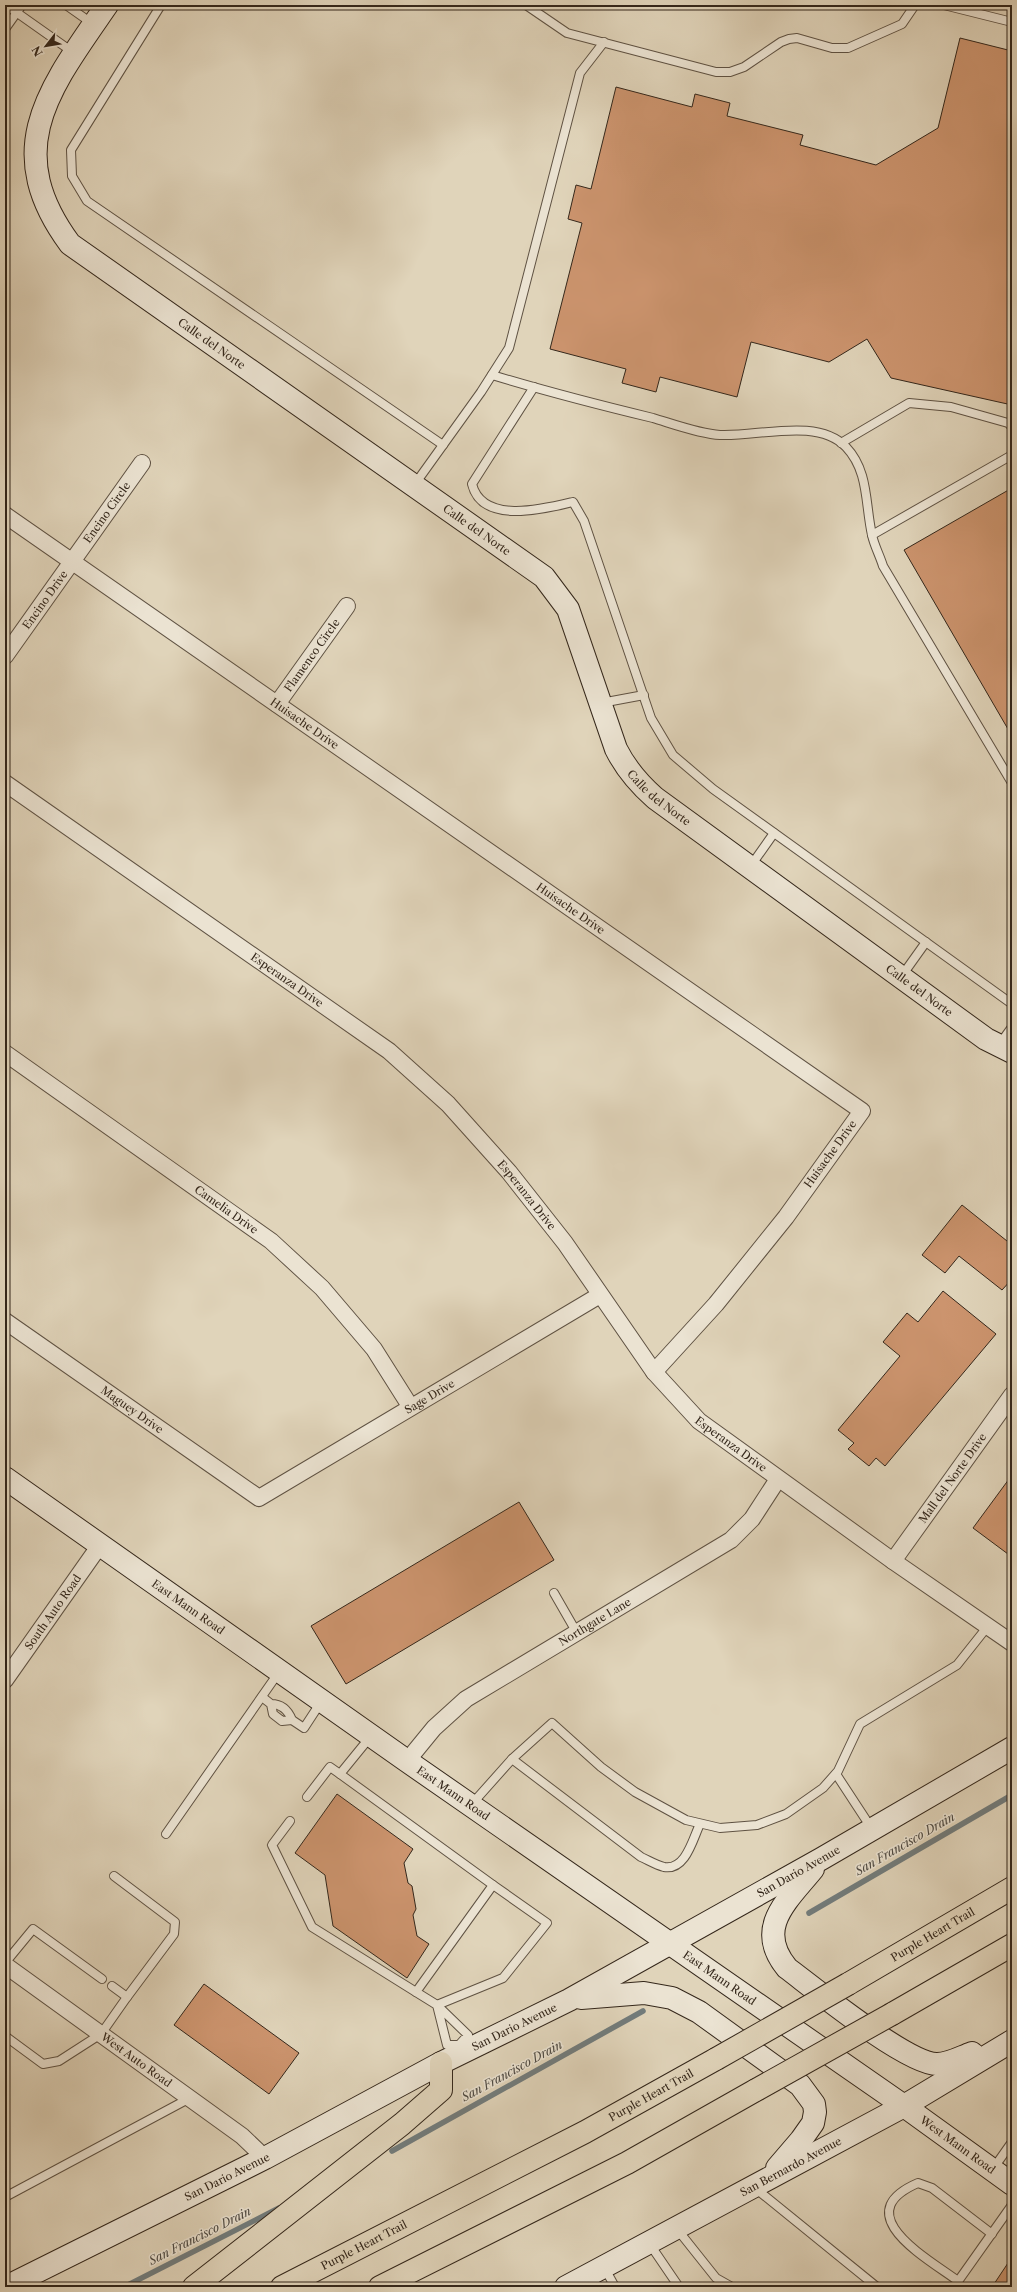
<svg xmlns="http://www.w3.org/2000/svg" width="1017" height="2292" viewBox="0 0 1017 2292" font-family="'Libre Caslon Text',serif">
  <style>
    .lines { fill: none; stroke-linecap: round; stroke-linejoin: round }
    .stream { stroke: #727c7c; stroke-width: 5.5 }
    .building { fill: #cc946e; stroke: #34271b }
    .lane-casing { stroke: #5f5243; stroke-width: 10 }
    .street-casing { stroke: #5f5243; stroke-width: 18 }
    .secondary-casing { stroke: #34271b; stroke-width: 24 }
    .highway-casing { stroke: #34271b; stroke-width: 24 }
    .lane { stroke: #ebe3d2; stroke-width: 8 }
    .street { stroke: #ebe3d2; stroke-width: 16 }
    .secondary { stroke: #ebe3d2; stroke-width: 22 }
    .highway { stroke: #e0d4ba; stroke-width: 22 }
    .highway-bridge-casing { stroke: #34271b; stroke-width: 24; stroke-linecap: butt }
    .highway-bridge { stroke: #e0d4ba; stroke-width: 22 }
    .labels { text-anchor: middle; stroke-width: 3; stroke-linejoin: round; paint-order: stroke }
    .street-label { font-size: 11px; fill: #34271b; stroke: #ebe3d2 }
    .water-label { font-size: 12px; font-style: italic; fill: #4e4a43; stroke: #ebe3d2 }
  </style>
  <rect width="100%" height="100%" fill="#e0d4ba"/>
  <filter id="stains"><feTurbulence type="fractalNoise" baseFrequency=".005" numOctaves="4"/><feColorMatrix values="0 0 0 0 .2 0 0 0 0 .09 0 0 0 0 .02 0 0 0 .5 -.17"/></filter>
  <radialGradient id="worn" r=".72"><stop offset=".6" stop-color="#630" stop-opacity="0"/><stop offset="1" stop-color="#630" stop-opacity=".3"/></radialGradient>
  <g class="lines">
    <g class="stream">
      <path d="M809,1913L1012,1795"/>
      <path d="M392,2151L643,2011"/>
      <path d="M124,2287L279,2208"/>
    </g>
  </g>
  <g class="building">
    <path d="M960,38L1012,51V405L891,378L867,339L829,362L751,342L737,397L660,377L656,392L622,383L626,369L550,349L582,223L568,219L576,185L591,189L616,87L692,107L695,94L730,103L727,116L803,135L800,145L876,165L938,128Z"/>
    <path d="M1012,488V736L904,550Z"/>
    <path d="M962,1205L1012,1245V1279L1002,1290L959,1256L945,1273L922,1255Z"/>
    <path d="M943,1291L996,1334L885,1466L876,1458L869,1466L848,1449L854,1443L838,1430L900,1356L883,1342L907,1313L918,1322Z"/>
    <path d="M1012,1475V1557L973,1528Z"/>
    <path d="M519,1502L554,1560L346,1684L311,1626Z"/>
    <path d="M337,1794L413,1849L404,1863L408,1883L412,1886L416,1909L413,1915L417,1936L429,1944L407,1978L333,1926L325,1875L295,1853Z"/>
    <path d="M204,1984L299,2053L269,2094L174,2025Z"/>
    <path d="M1012,2257V2287H992Z"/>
  </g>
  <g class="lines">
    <g class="lane-casing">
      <g id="lane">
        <path d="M6,5L74,53"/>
        <path d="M66,5L93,24"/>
        <path d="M161,5L71,150L72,176L87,201L443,445"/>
        <path d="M526,5L567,33L716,72H730L744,67L781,42L789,39L797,38L832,48H848L902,24L915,5"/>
        <path d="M944,5L1012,22"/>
        <path d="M5,29L22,5"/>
        <path d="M492,375C545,391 599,405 653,418C673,424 700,434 720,435C758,437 817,417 846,447C869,471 865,504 872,535C874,545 880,556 883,566L1012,783"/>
        <path d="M534,387L472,484C482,525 544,509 573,502L584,521L651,718L673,755L713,789L1012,1004"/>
        <path d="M841,443L909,403L951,407L1008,423L1012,427"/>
        <path d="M415,484L481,392L509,348L580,73L604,42"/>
        <path d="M872,535L1012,455"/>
        <path d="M601,703L644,695"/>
        <path d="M750,867L774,833"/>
        <path d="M901,977L926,942"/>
        <path d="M999,1045L1012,1027"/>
        <path d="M554,1593L577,1633"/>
        <path d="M262,1697L271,1704L273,1714L282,1721L292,1720C288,1710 282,1704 271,1704"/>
        <path d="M292,1720L304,1728L321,1702"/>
        <path d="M371,1736L340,1774L493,1885L416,1992L437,2005L468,2035L459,2045H447L437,2005"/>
        <path d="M512,1759L641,1857C648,1860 656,1865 664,1867C686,1871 693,1838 700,1824"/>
        <path d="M836,1774L872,1829"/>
        <path d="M307,1797L330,1767L340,1774"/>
        <path d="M471,1805L512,1759L552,1723L601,1767L635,1792L686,1820L720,1828L757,1825L786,1814L823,1788L838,1771L860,1724L957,1665L988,1626"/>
        <path d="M290,1821L272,1845L312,1927L416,1992"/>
        <path d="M166,1834L279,1672"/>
        <path d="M114,1876L175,1922L174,1934L127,1997"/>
        <path d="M5,1963L33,1929L102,1979"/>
        <path d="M437,2005L503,1978L547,1923L493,1885"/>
        <path d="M5,2036L43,2064L59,2061L101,2034L127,1997L112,1986"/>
        <path d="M993,2169L1012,2142"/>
        <path d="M755,2188L877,2287"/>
        <path d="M5,2197L190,2098"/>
        <path d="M677,2229L716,2278L732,2287"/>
        <path d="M649,2243L679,2287"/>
        <path d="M604,2267L615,2287"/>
        <path d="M958,2281C927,2258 846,2214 918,2183L932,2188L992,2234"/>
        <path d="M954,2287L1012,2205"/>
      </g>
    </g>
    <g class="street-casing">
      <g id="street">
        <path id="s1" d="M5,515L862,1111L786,1217L716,1304L654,1372"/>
        <path id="s2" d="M5,656L142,463"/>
        <path id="s3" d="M277,704L347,606"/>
        <path id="s4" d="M5,783L389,1051L448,1104L509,1172L565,1243L654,1372L699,1421L893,1561L1012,1643"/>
        <path id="s5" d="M5,1053L271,1241L322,1288L374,1349L410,1406"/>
        <path id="s6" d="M5,1321L259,1498L600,1295"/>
        <path id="s7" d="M893,1561L1012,1395"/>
        <path id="s8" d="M5,1680L100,1545"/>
        <path id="s9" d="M407,1761L434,1728L466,1699L731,1540L752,1519L778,1479"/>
        <path id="s10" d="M5,1965L242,2136L265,2158"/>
      </g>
    </g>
    <g class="secondary-casing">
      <g id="secondary">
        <path id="s11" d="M107,5C49,89 0,149 70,244L544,577L568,609L616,749C626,769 638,783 655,798L986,1039L1012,1052"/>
        <path id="s12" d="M5,1478L407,1761L904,2106L1012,2184"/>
        <path d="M813,1869C787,1901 754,1928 787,1968C815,1989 907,2064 937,2064C949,2064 961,2057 972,2053"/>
        <path d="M581,1998L644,1993L672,1998L699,2012L800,2085L814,2104L815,2112L813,2123L801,2140L777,2168"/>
        <path id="s13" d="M6,2287L265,2158L441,2063L569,2000L821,1859L1012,1748"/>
        <path id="s14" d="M566,2287L904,2106L1012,2041"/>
      </g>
    </g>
    <g class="highway-casing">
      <g id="highway">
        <path id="s15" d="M848,1984L1012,1888"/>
        <path d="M892,2014L1012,1945"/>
        <path d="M194,2287L402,2124L441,2090V2063"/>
        <path id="s16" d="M282,2287L585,2132L716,2059"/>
        <path d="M380,2287L627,2163L756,2090"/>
      </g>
    </g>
    <use href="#lane" class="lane"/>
    <use href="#street" class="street"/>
    <use href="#secondary" class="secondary"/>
    <use href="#highway" class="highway"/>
    <g class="highway-bridge-casing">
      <g id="highway-bridge">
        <path d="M716,2059L848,1984"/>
        <path d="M756,2090L892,2014"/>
      </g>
    </g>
    <use href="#highway-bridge" class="highway-bridge"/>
  </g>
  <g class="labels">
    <g class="street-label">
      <text dy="4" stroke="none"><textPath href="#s11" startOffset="439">Calle del Norte</textPath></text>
      <text dy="4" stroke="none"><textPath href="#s2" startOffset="176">Encino Circle</textPath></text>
      <text dy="4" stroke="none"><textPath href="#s11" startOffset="763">Calle del Norte</textPath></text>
      <text dy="4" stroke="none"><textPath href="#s2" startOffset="69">Encino Drive</textPath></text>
      <text dy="4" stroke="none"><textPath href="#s3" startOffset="60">Flamenco Circle</textPath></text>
      <text dy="4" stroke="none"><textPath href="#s1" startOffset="365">Huisache Drive</textPath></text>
      <text dy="4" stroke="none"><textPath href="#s11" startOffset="1099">Calle del Norte</textPath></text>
      <text dy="4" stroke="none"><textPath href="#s1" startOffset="689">Huisache Drive</textPath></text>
      <text dy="4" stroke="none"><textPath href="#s4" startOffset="344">Esperanza Drive</textPath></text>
      <text dy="4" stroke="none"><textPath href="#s11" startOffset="1423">Calle del Norte</textPath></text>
      <text transform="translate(830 1154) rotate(-54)" y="4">Huisache Drive</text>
      <text dy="4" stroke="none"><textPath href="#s4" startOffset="668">Esperanza Drive</textPath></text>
      <text dy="4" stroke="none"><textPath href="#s5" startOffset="271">Camelia Drive</textPath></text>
      <text dy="4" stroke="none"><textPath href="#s6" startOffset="508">Sage Drive</textPath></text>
      <text dy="4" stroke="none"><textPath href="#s6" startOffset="155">Maguey Drive</textPath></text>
      <text dy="4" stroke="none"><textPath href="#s4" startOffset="992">Esperanza Drive</textPath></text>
      <text dy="4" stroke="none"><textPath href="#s7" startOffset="102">Mall del Norte Drive</textPath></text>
      <text dy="4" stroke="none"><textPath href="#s12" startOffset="224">East Mann Road</textPath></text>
      <text dy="4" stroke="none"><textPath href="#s8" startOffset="83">South Auto Road</textPath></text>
      <text dy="4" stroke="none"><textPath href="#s9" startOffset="236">Northgate Lane</textPath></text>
      <text dy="4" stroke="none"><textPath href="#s12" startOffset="548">East Mann Road</textPath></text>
      <text dy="4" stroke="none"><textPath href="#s13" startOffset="895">San Dario Avenue</textPath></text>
      <text dy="4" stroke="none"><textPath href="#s15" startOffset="98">Purple Heart Trail</textPath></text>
      <text dy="4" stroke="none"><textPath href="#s12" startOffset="872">East Mann Road</textPath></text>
      <text dy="4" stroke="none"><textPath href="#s13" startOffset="571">San Dario Avenue</textPath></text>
      <text dy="4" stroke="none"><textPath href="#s10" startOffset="162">West Auto Road</textPath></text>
      <text dy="4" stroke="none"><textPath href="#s16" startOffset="416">Purple Heart Trail</textPath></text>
      <text dy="4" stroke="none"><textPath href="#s12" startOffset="1163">West Mann Road</textPath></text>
      <text dy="4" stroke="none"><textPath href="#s14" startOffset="255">San Bernardo Avenue</textPath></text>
      <text dy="4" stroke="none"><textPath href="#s13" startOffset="247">San Dario Avenue</textPath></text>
      <text dy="4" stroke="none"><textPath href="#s16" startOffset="92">Purple Heart Trail</textPath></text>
    </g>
    <g class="water-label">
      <text transform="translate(905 1844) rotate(-30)" y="4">San Francisco Drain</text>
      <text transform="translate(512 2071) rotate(-29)" y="4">San Francisco Drain</text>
      <text transform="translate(200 2236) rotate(-27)" y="4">San Francisco Drain</text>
    </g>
  </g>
  <rect width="1017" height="2292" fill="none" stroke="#e0d4ba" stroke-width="20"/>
  <rect x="6" y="6" width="1005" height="2280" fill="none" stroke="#34271b" stroke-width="2"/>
  <rect x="10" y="10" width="997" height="2272" fill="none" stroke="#34271b"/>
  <g transform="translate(46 46) rotate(239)" stroke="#ebe3d2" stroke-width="3" paint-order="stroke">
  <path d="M0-3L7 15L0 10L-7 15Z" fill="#34271b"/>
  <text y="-6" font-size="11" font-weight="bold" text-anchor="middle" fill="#34271b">N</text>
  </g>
  <rect width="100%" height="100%" filter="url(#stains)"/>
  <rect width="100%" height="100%" fill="url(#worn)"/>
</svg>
